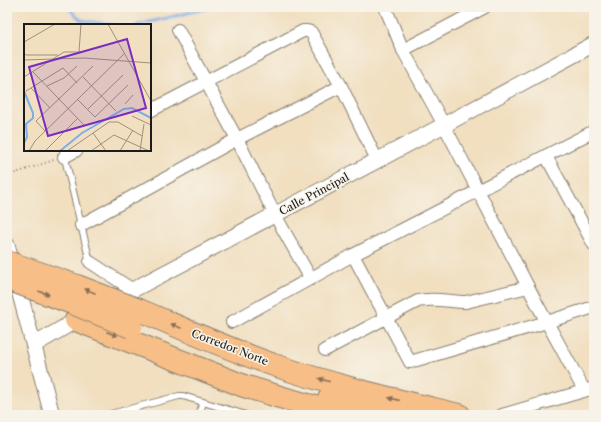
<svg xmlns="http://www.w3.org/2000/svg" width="601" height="422" viewBox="0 0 601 422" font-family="'Libre Caslon Text',serif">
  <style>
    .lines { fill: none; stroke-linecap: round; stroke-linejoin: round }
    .stream { stroke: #7eaee9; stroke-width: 3 }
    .service-casing { stroke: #867e6e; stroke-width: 8 }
    .minor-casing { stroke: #867e6e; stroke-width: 14 }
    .tertiary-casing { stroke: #867e6e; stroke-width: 17 }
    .motorway-casing { stroke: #867e6e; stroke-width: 24 }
    .path { stroke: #867e6e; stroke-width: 2; stroke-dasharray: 1 3; stroke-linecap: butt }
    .service { stroke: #fff; stroke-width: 6 }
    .minor { stroke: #fff; stroke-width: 12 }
    .tertiary { stroke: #fff; stroke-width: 15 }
    .motorway { stroke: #f7be88; stroke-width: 22 }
    .motorway-bridge-casing { stroke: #867e6e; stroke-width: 24; stroke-linecap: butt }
    .motorway-bridge { stroke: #f7be88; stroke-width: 22 }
    .oneway { fill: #8a6d52 }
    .labels { text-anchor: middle; stroke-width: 3; stroke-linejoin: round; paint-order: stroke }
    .street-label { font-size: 11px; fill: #1c1c1c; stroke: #f7f3e8 }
    .inset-river { fill: none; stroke: #7eaee9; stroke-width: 2 }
    .inset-road { fill: none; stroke: #9c917e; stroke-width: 1 }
    .view { fill: #7b2cbf; fill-opacity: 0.15; stroke: #7b2cbf; stroke-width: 2 }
    .inset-edge { fill: none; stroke: #1c1c1c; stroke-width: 2 }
  </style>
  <rect width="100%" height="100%" fill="#f7f3e8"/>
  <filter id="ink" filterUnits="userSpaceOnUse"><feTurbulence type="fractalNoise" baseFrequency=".025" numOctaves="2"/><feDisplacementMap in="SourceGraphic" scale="8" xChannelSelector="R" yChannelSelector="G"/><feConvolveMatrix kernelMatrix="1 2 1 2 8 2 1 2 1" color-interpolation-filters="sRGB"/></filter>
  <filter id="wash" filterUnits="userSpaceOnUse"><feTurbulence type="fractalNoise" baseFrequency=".012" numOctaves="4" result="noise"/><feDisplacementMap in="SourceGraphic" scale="16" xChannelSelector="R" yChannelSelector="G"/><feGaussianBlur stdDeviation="0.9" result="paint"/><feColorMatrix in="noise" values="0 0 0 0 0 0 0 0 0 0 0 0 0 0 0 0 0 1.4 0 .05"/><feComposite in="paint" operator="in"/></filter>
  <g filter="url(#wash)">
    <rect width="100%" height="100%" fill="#f1dfc0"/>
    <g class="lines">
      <g class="stream">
        <path d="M67,7L81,20L114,25"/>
        <path d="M137,25L213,7"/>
      </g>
    </g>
  </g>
  <g filter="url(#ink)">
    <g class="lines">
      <g class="service-casing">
        <g id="service">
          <path d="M63,150L90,262"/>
          <path d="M107,415L179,396H183L246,415"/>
          <path d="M199,415L203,402"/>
        </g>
      </g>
      <g class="minor-casing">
        <g id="minor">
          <path d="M385,7L403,50L444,125L537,304L584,390"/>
          <path d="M178,30L237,139L275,215L311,279"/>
          <path d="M403,50L485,7"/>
          <path d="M150,111L303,31H307L311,32L341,86L377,160"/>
          <path d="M546,156L594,245"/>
          <path d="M64,157L77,150"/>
          <path d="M81,225L237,139L341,86"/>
          <path d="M353,255L410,362L547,322L594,307"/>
          <path d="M90,262L133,290"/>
          <path d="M232,322L353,255L594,131"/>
          <path d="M325,350L418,301C434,297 450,302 466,302L528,287"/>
          <path d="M502,415L594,388"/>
        </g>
      </g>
      <g class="tertiary-casing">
        <g id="tertiary">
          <path d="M7,245L52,415"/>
          <path d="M108,303L444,125L594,44"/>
          <path d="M34,345L85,315"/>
        </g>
      </g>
      <g class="motorway-casing">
        <g id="motorway">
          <path d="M139,310C184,329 228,349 274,365C335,386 397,400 459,415"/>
          <path d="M76,320L244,386L280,397L344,415"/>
          <path d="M329,399L387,415"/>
        </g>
      </g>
      <path class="path" d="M7,176L54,160"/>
      <use href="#service" class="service"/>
      <use href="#minor" class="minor"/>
      <use href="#tertiary" class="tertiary"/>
      <use href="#motorway" class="motorway"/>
      <g class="motorway-bridge-casing">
        <g id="motorway-bridge">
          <path d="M7,262L77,286L139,310"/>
          <path d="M7,279L72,303L131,327"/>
        </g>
      </g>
      <use href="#motorway-bridge" class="motorway-bridge"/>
    </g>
    <defs><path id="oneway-solid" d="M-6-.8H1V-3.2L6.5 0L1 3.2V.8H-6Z"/></defs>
    <g class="oneway">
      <use href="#oneway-solid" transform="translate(90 291) rotate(-158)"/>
      <use href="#oneway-solid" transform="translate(44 293) rotate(20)"/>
      <use href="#oneway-solid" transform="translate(176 326) rotate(-158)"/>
      <use href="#oneway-solid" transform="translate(112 334) rotate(21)"/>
      <use href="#oneway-solid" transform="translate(324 380) rotate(-163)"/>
      <use href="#oneway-solid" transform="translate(394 399) rotate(-166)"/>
    </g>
  </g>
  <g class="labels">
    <g class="street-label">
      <text transform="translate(314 194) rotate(-28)" y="4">Calle Principal</text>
      <text transform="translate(230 347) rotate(21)" y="4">Corredor Norte</text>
    </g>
  </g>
  <g transform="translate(24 24)">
    <rect width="127" height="127" fill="#f1dfc0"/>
    <path class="inset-river" d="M0,67L9,89V94L2,100L3,113L0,119M36,127L58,109L100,85L108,84L127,94"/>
    <path class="inset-road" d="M84,0L127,77M0,18L31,0M0,29L2,31H34M0,36L60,34L127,39M9,48L60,101M0,53L40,28H55L57,0M59,53L92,87M23,62L40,54L53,42M7,64L26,84M2,67L39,44L53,59M53,75L71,93L104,61M101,80L109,71M63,86L99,51M108,92L127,101M21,107L12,97L69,42M69,109L82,127M5,127L11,117L101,29M21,127L54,94M43,127L85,98H94L118,112M67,127L90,111L125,127M96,127L109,106M116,127L120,100"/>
    <path class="view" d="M103,15L122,84L24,112L5,43Z"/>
    <rect width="127" height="127" class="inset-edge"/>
  </g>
  <rect width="601" height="422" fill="none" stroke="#f7f3e8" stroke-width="24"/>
</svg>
